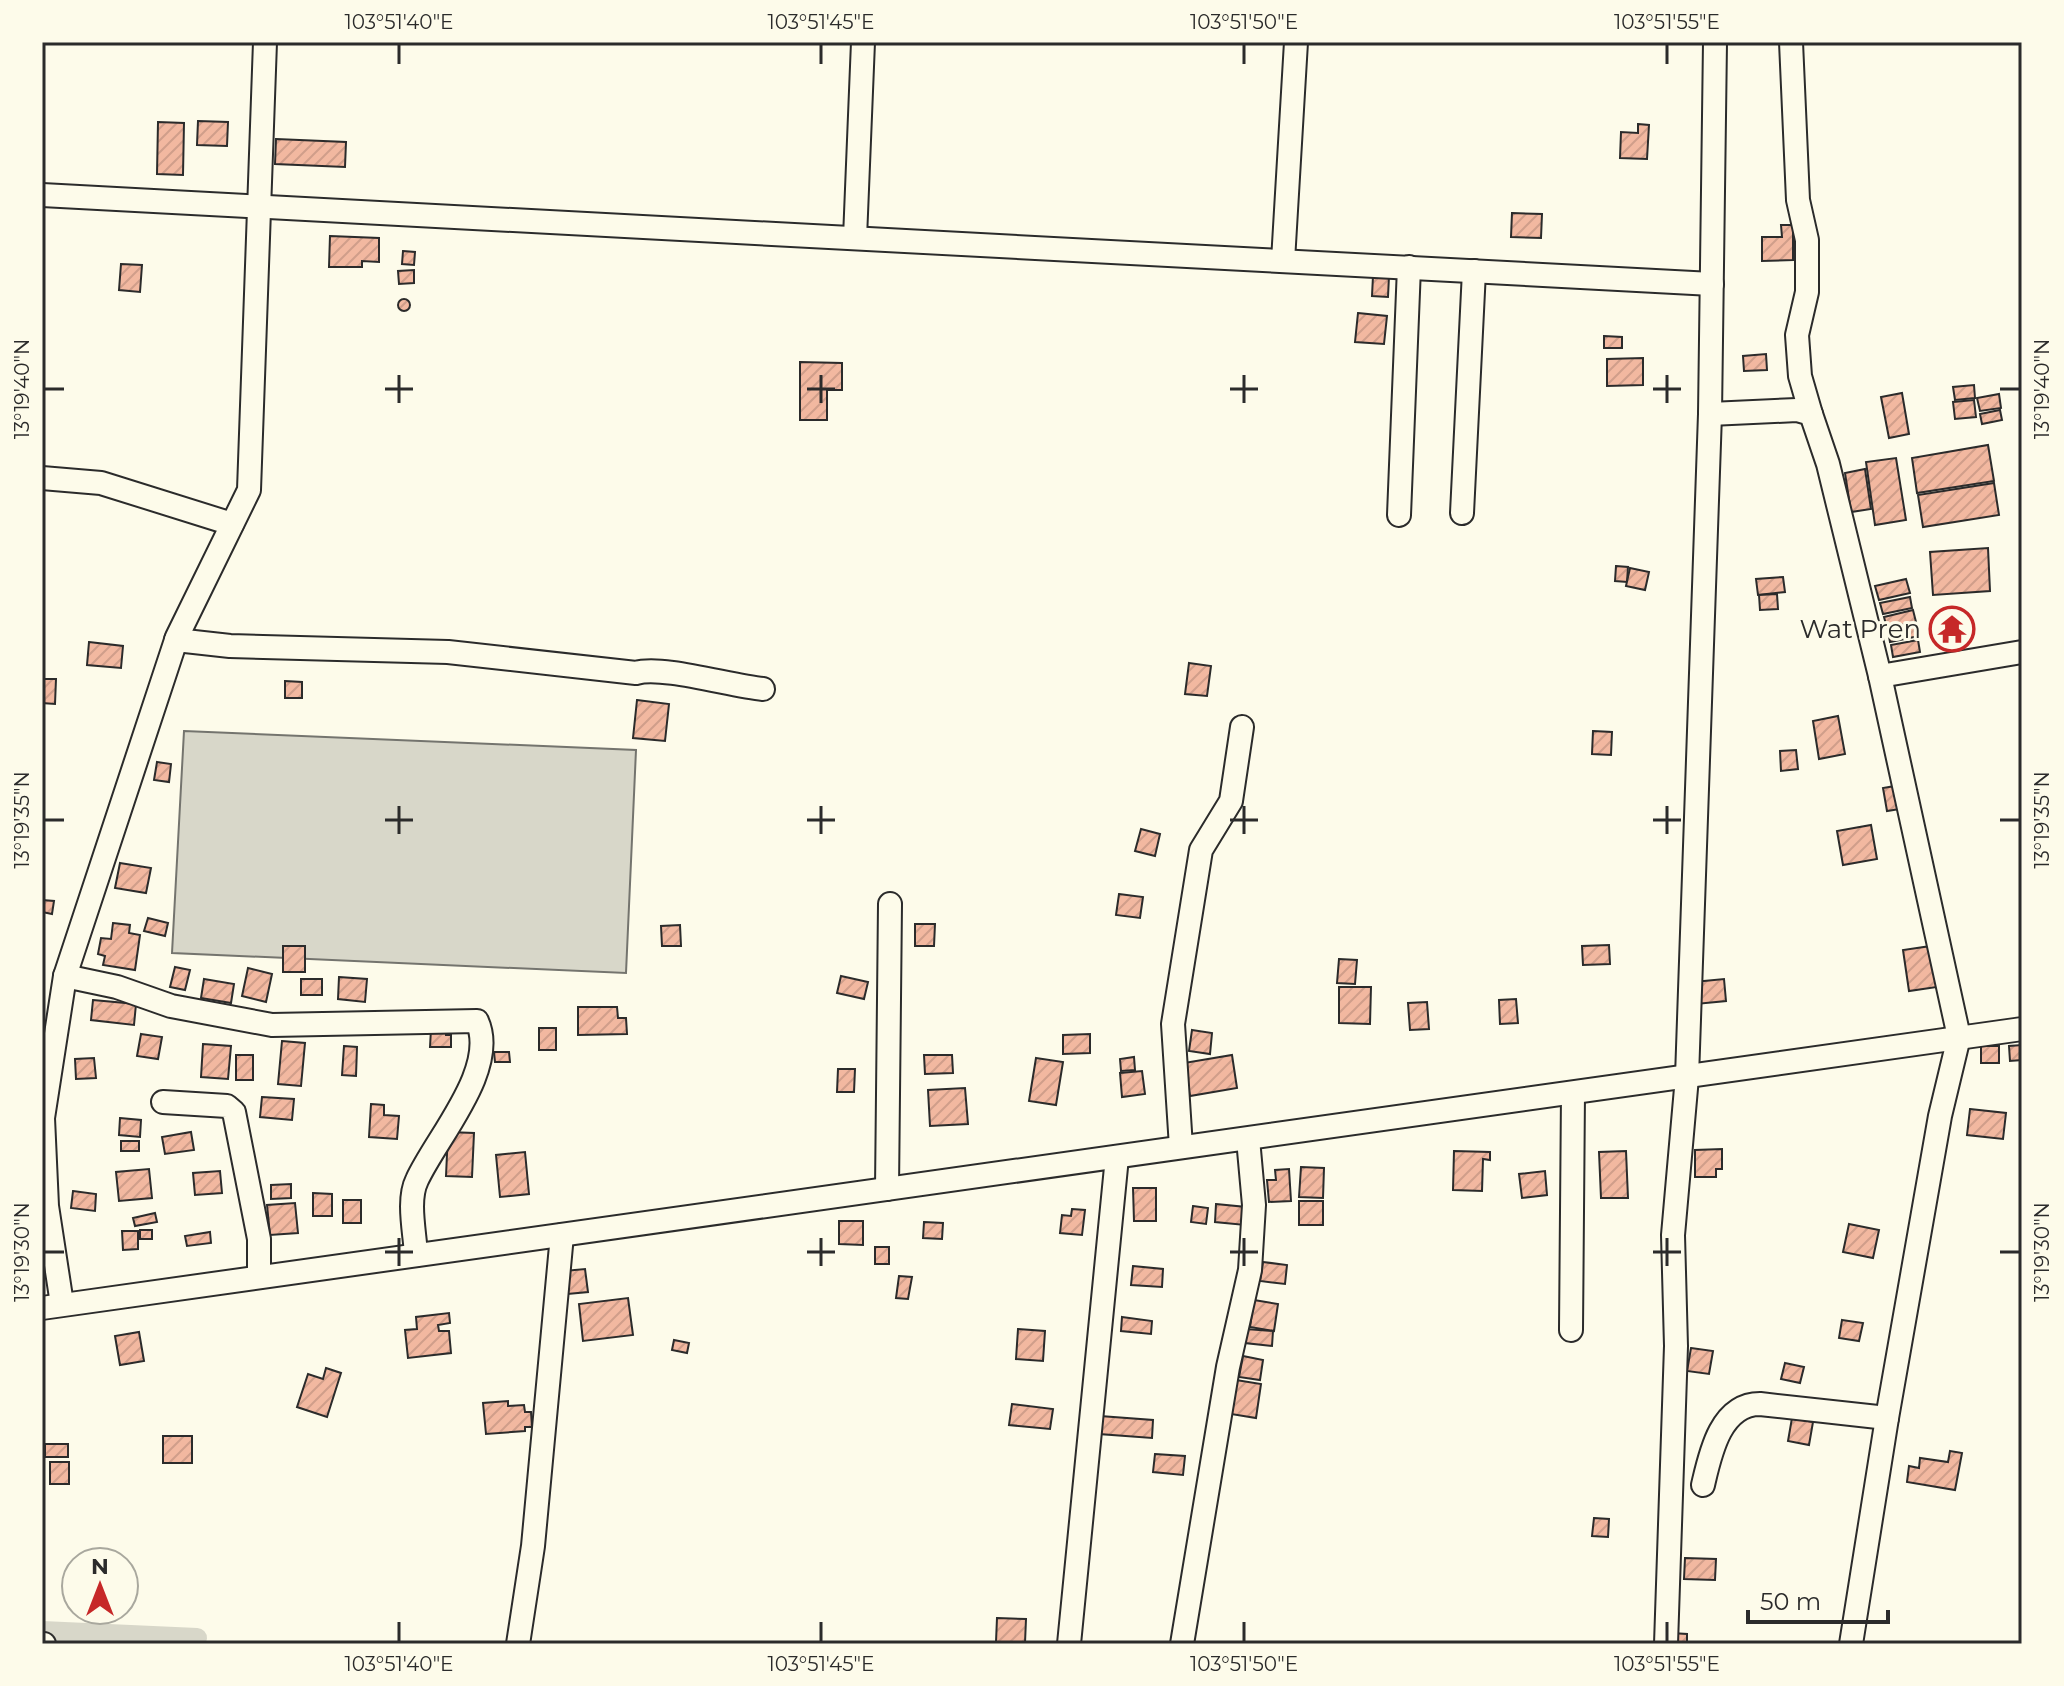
<svg xmlns="http://www.w3.org/2000/svg" width="2064" height="1686" viewBox="0 0 2064 1686" font-family="Montserrat,sans-serif">
  <style>
    .water { fill: #d8d7c9; stroke: #74746e; stroke-width: 2 }
    .lines { fill: none; stroke-linecap: round; stroke-linejoin: round }
    .canal { stroke: #d8d7c9; stroke-width: 20 }
    .building { fill: url(#building-hatch); stroke: #2b2b2b; stroke-width: 2 }
    .minor-casing { stroke: #2b2b2b; stroke-width: 26 }
    .minor { stroke: #fdfbea; stroke-width: 22 }
    .ticks { fill: none; stroke: #2b2b2b; stroke-width: 3 }
    .labels { text-anchor: middle; stroke-width: 6; stroke-linejoin: round; paint-order: stroke }
    .poi-label { font-size: 26px; fill: #2b2b2b; stroke: #fdfbea; text-anchor: end }
    .neatline { fill: none; stroke: #2b2b2b; stroke-width: 3 }
    .ticks-label { font-size: 20px; text-anchor: middle; fill: #2b2b2b }
  </style>
  <defs>
    <pattern id="building-hatch" width="6" height="6" patternUnits="userSpaceOnUse" patternTransform="scale(2)"><rect width="6" height="6" fill="#f2b8a0"/><path d="M-1 1l2-2M0 6l6-6M5 7l2-2" fill="none" stroke="#d09e8a"/></pattern>
  </defs>
  <rect width="100%" height="100%" fill="#fdfbea"/>
  <path class="water" d="M184,731L636,750L626,973L172,953Z"/>
  <g class="lines">
    <path class="canal" d="M42,1631L197,1638"/>
  </g>
  <g class="building">
    <path d="M198,121L228,122L227,146L197,145Z"/>
    <path d="M158,122L184,123L183,175L157,174Z"/>
    <path d="M1638,124L1649,125L1647,159L1620,158L1621,132L1638,133Z"/>
    <path d="M276,139L346,142L345,167L275,164Z"/>
    <path d="M1512,213L1542,214L1541,238L1511,237Z"/>
    <path d="M1781,225H1793V260L1762,261V237H1782Z"/>
    <path d="M330,236L379,238V262L362,261V267H329Z"/>
    <path d="M403,251L415,252L414,265L402,264Z"/>
    <path d="M121,264L142,265L140,292L119,290Z"/>
    <path d="M414,270V283L399,284L398,271Z"/>
    <path d="M1373,276H1389L1388,297L1372,296Z"/>
    <circle cx="404" cy="305" r="6"/>
    <path d="M1358,313L1387,316L1384,344L1355,342Z"/>
    <path d="M1604,336L1622,337V348H1604Z"/>
    <path d="M1766,354L1767,370L1744,371L1743,356Z"/>
    <path d="M1643,358V385L1607,386V359Z"/>
    <path d="M800,362L842,363V390H827V420H800Z"/>
    <path d="M1974,385L1975,398L1955,400L1953,387Z"/>
    <path d="M1902,393L1909,434L1889,438L1881,397Z"/>
    <path d="M1999,394L2001,408L1980,411L1977,398Z"/>
    <path d="M1974,400L1976,417L1955,419L1953,402Z"/>
    <path d="M2000,410L2002,420L1982,424L1980,414Z"/>
    <path d="M1988,445L1994,481L1917,493L1912,458Z"/>
    <path d="M1896,458L1906,520L1875,525L1866,462Z"/>
    <path d="M1865,469L1871,509L1851,512L1845,473Z"/>
    <path d="M1994,483L1999,515L1923,527L1918,495Z"/>
    <path d="M1988,548L1990,591L1933,595L1930,552Z"/>
    <path d="M1616,566L1628,567L1627,582L1615,581Z"/>
    <path d="M1630,568L1649,572L1645,590L1626,586Z"/>
    <path d="M1783,577L1785,592L1758,595L1756,579Z"/>
    <path d="M1906,579L1910,593L1879,600L1875,586Z"/>
    <path d="M1777,594L1778,609L1760,610L1759,595Z"/>
    <path d="M1910,597L1912,608L1883,614L1880,603Z"/>
    <path d="M1913,610L1916,622L1887,628L1884,617Z"/>
    <path d="M1916,625L1919,636L1890,642L1888,631Z"/>
    <path d="M1918,640L1920,652L1893,657L1891,645Z"/>
    <path d="M89,642L123,646L121,668L87,665Z"/>
    <path d="M1189,663L1211,666L1207,696L1185,694Z"/>
    <path d="M43,679H56L55,704L42,703Z"/>
    <path d="M285,681L302,682V698H285Z"/>
    <path d="M637,700L669,704L665,741L633,738Z"/>
    <path d="M1838,716L1845,754L1819,759L1813,721Z"/>
    <path d="M1593,731L1612,732L1611,755L1592,754Z"/>
    <path d="M1796,750L1798,769L1781,771L1780,751Z"/>
    <path d="M157,762L171,764L169,782L154,780Z"/>
    <path d="M1895,786L1900,809L1887,811L1883,788Z"/>
    <path d="M1871,825L1877,859L1843,865L1837,831Z"/>
    <path d="M1141,829L1160,834L1155,856L1135,851Z"/>
    <path d="M120,863L151,868L146,893L115,888Z"/>
    <path d="M1119,894L1143,897L1140,918L1116,915Z"/>
    <path d="M42,900L54,901L52,914L42,912Z"/>
    <path d="M148,918L168,923L165,936L144,931Z"/>
    <path d="M113,923L130,925L129,933L140,935L135,970L103,965L105,956L98,954L101,938L111,939Z"/>
    <path d="M915,924H935L934,946H915Z"/>
    <path d="M680,925L681,946H662L661,926Z"/>
    <path d="M1609,945L1610,964L1583,965L1582,946Z"/>
    <rect x="283" y="946" width="22" height="26"/>
    <path d="M1931,946L1937,987L1909,991L1903,950Z"/>
    <path d="M1339,959L1357,960L1355,984L1337,983Z"/>
    <path d="M175,967L190,970L185,990L170,987Z"/>
    <path d="M248,968L272,974L266,1002L242,996Z"/>
    <path d="M841,976L868,982L864,999L837,993Z"/>
    <path d="M339,977L367,979L365,1002L338,999Z"/>
    <path d="M204,979L234,984L231,1003L201,998Z"/>
    <rect x="301" y="979" width="21" height="16"/>
    <path d="M1724,979L1726,1001L1696,1004L1694,982Z"/>
    <path d="M1339,987H1371L1370,1024L1339,1023Z"/>
    <path d="M1516,999L1518,1023L1500,1024L1499,1000Z"/>
    <path d="M93,1000L136,1004L134,1025L91,1020Z"/>
    <path d="M1427,1002L1429,1029L1410,1030L1408,1003Z"/>
    <path d="M578,1007H617L618,1018H626L627,1034L578,1035Z"/>
    <rect x="539" y="1028" width="17" height="22"/>
    <path d="M431,1029H446V1035H451V1047H430Z"/>
    <path d="M1192,1030L1212,1033L1210,1054L1189,1051Z"/>
    <path d="M141,1034L162,1037L158,1059L137,1056Z"/>
    <path d="M1090,1034V1053L1063,1054V1035Z"/>
    <path d="M282,1041L305,1043L301,1086L278,1084Z"/>
    <path d="M203,1044L231,1046L228,1079L201,1077Z"/>
    <path d="M2022,1045V1060L2010,1061L2009,1046Z"/>
    <path d="M344,1046L357,1047L356,1076L342,1075Z"/>
    <rect x="1981" y="1046" width="18" height="17"/>
    <path d="M494,1052H509L510,1062H495Z"/>
    <rect x="236" y="1055" width="17" height="25"/>
    <path d="M924,1055H952L953,1073L925,1074Z"/>
    <path d="M1232,1055L1237,1088L1190,1096L1184,1063Z"/>
    <path d="M1134,1057L1135,1070L1121,1071L1120,1059Z"/>
    <path d="M94,1058L96,1078L76,1079L75,1059Z"/>
    <path d="M1036,1058L1063,1062L1056,1105L1029,1101Z"/>
    <path d="M838,1069H855L854,1092H837Z"/>
    <path d="M1142,1071L1145,1094L1122,1097L1120,1073Z"/>
    <path d="M965,1088L968,1124L930,1126L928,1090Z"/>
    <path d="M262,1097L294,1099L292,1120L260,1117Z"/>
    <path d="M371,1104L384,1105V1115L399,1116L397,1139L369,1137Z"/>
    <path d="M1970,1109L2006,1113L2003,1139L1967,1135Z"/>
    <path d="M120,1118L141,1120L140,1137L119,1135Z"/>
    <path d="M191,1132L194,1150L165,1154L162,1137Z"/>
    <path d="M448,1132L474,1133L472,1177L446,1176Z"/>
    <rect x="121" y="1141" width="18" height="10"/>
    <path d="M1722,1149V1169H1716V1177H1695V1150Z"/>
    <path d="M1454,1151L1490,1152V1160L1483,1159L1482,1191L1453,1190Z"/>
    <path d="M1626,1151L1628,1198H1601L1599,1152Z"/>
    <path d="M525,1152L529,1194L500,1197L496,1155Z"/>
    <path d="M1301,1167L1324,1168L1323,1198L1299,1197Z"/>
    <path d="M149,1169L152,1198L119,1201L116,1172Z"/>
    <path d="M1289,1169L1291,1201L1269,1202L1267,1180H1276L1275,1170Z"/>
    <path d="M220,1171L222,1193L195,1195L193,1173Z"/>
    <path d="M1545,1171L1547,1195L1522,1198L1519,1174Z"/>
    <path d="M291,1184V1198L271,1199V1185Z"/>
    <path d="M1133,1188H1156V1221H1134Z"/>
    <path d="M73,1191L96,1194L95,1211L71,1208Z"/>
    <path d="M313,1193L332,1194V1216H313Z"/>
    <rect x="343" y="1200" width="18" height="23"/>
    <rect x="1299" y="1201" width="24" height="24"/>
    <path d="M295,1203L298,1233L270,1235L267,1205Z"/>
    <path d="M1216,1204L1246,1207L1245,1225L1215,1222Z"/>
    <path d="M1193,1206L1208,1208L1206,1224L1191,1222Z"/>
    <path d="M1072,1209L1085,1210L1082,1235L1060,1233L1062,1215L1071,1216Z"/>
    <path d="M155,1213L157,1222L135,1226L133,1218Z"/>
    <path d="M839,1221H863V1245L839,1244Z"/>
    <path d="M924,1222L943,1223L942,1239L923,1238Z"/>
    <path d="M1849,1224L1879,1230L1873,1258L1843,1252Z"/>
    <rect x="140" y="1230" width="12" height="9"/>
    <path d="M122,1231H138V1249L123,1250Z"/>
    <path d="M210,1232L211,1243L187,1246L185,1236Z"/>
    <rect x="875" y="1247" width="14" height="17"/>
    <path d="M1263,1262L1287,1265L1285,1284L1260,1281Z"/>
    <path d="M1133,1266L1163,1269L1162,1287L1131,1285Z"/>
    <path d="M585,1269L588,1292L557,1295L554,1272Z"/>
    <path d="M899,1276L912,1277L908,1299L896,1298Z"/>
    <path d="M628,1298L633,1335L583,1341L579,1304Z"/>
    <path d="M1254,1300L1278,1304L1274,1331L1250,1327Z"/>
    <path d="M449,1313L450,1323L438,1325L439,1331H449L451,1353L408,1358L405,1330L417,1329L416,1317Z"/>
    <path d="M1122,1317L1152,1321L1151,1334L1121,1331Z"/>
    <path d="M1842,1320L1863,1323L1859,1341L1839,1338Z"/>
    <path d="M1018,1329L1045,1331L1043,1361L1016,1359Z"/>
    <path d="M1246,1329L1273,1331L1272,1346L1245,1343Z"/>
    <path d="M139,1332L144,1361L120,1365L115,1336Z"/>
    <path d="M674,1340L689,1343L687,1353L672,1350Z"/>
    <path d="M1691,1348L1713,1351L1709,1374L1687,1371Z"/>
    <path d="M1243,1356L1263,1360L1260,1380L1239,1377Z"/>
    <path d="M1785,1363L1804,1367L1800,1383L1781,1379Z"/>
    <path d="M326,1368L341,1373L327,1417L297,1407L308,1374L323,1379Z"/>
    <path d="M1236,1380L1261,1384L1256,1418L1231,1414Z"/>
    <path d="M508,1401V1406L524,1405L525,1412H531L532,1427H525V1431L486,1434L483,1403Z"/>
    <path d="M1012,1404L1053,1409L1050,1429L1009,1425Z"/>
    <path d="M1100,1416L1153,1420L1152,1438L1099,1434Z"/>
    <path d="M1792,1418L1813,1422L1809,1445L1788,1441Z"/>
    <rect x="163" y="1436" width="29" height="27"/>
    <rect x="45" y="1444" width="23" height="13"/>
    <path d="M1950,1451L1962,1453L1955,1490L1907,1482L1909,1466L1919,1468L1920,1458L1948,1462Z"/>
    <path d="M1155,1454L1185,1456L1183,1475L1153,1472Z"/>
    <rect x="50" y="1462" width="19" height="22"/>
    <path d="M1594,1518L1609,1519L1608,1537L1592,1536Z"/>
    <path d="M1685,1558L1716,1559L1715,1580L1684,1579Z"/>
    <path d="M997,1618L1026,1619L1025,1643L996,1642Z"/>
    <path d="M1671,1633L1687,1634V1644H1671Z"/>
  </g>
  <g class="lines">
    <g class="minor-casing">
      <g id="minor">
        <path d="M1791,42L1798,200L1807,240V292L1797,335L1800,376L1811,414"/>
        <path d="M42,195L1712,284"/>
        <path d="M855,238L863,42"/>
        <path d="M1283,261L1296,42"/>
        <path d="M1710,414L1797,410L1811,414L1828,464L1880,676L1959,1037L1940,1116L1887,1418L1851,1644"/>
        <path d="M42,478L101,483L232,524"/>
        <path d="M1462,513L1474,271"/>
        <path d="M1399,515L1409,267"/>
        <path d="M176,640L230,646L448,652L636,673C661,665 731,686 763,689"/>
        <path d="M1880,676L2022,652"/>
        <path d="M65,976L117,987L171,1006L272,1025L477,1021C499,1069 436,1138 417,1180C407,1200 415,1233 416,1255"/>
        <path d="M163,1102L227,1106L234,1112L259,1239V1277"/>
        <path d="M1181,1147L1173,1024L1201,850L1231,801L1242,727"/>
        <path d="M887,1189L890,904"/>
        <path d="M62,1304L47,1206L43,1118L65,976L177,637L249,490L265,42"/>
        <path d="M42,1308L2022,1029"/>
        <path d="M1571,1330L1573,1093"/>
        <path d="M1703,1485C1710,1455 1720,1404 1760,1404L1887,1418"/>
        <path d="M42,1644H44"/>
        <path d="M518,1644L533,1546L562,1235"/>
        <path d="M1069,1644L1117,1157"/>
        <path d="M1182,1644L1228,1367L1250,1270L1254,1205L1248,1139"/>
        <path d="M1666,1644L1676,1346L1673,1235L1687,1077L1710,414L1715,42"/>
      </g>
    </g>
    <use href="#minor" class="minor"/>
  </g>
  <path class="ticks" d="M399,44V64M821,44V64M1244,44V64M1667,44V64M399,375V403M821,375V403M1244,375V403M1667,375V403M44,389H64M385,389H413M807,389H835M1230,389H1258M1653,389H1681M2000,389H2020M399,806V834M821,806V834M1244,806V834M1667,806V834M44,820H64M385,820H413M807,820H835M1230,820H1258M1653,820H1681M2000,820H2020M399,1238V1266M821,1238V1266M1244,1238V1266M1667,1238V1266M44,1252H64M385,1252H413M807,1252H835M1230,1252H1258M1653,1252H1681M2000,1252H2020M399,1622V1642M821,1622V1642M1244,1622V1642M1667,1622V1642"/>
  <defs>
    <g id="temple-ring" transform="scale(2.3)"><circle r="9.5" fill="#fdfbea" stroke="#c62828" stroke-width="1.5"/><path d="M0-6L5-2H3V0L6.5 2.5H4V6H1.5V3h-3V6H-4V2.5H-6.5L-3 0V-2H-5Z" fill="#c62828"/></g>
  </defs>
  <g fill-rule="evenodd">
    <use href="#temple-ring" x="1952" y="629"/>
  </g>
  <g class="labels">
    <g class="poi-label">
      <text x="1921" y="638">Wat Pren</text>
    </g>
  </g>
  <rect width="2064" height="1686" fill="none" stroke="#fdfbea" stroke-width="88"/>
  <g transform="translate(100 1586)"><circle r="38" fill="#fdfbea" stroke="#a9a89e" stroke-width="2"/>
  <path d="M0-6L14 30L0 20L-14 30Z" fill="#c62828"/>
  <text y="-12" font-size="22" font-weight="bold" text-anchor="middle" fill="#2b2b2b">N</text>
  </g>
  <path d="M1748 1610v12h140v-12" fill="none" stroke="#2b2b2b" stroke-width="4"/>
  <text x="1760" y="1610" font-size="24" fill="#2b2b2b" stroke="#fdfbea" stroke-width="6" paint-order="stroke">50 m</text>
  <rect x="44" y="44" width="1976" height="1598" class="neatline"/>
  <g class="ticks-label">
    <text x="399" y="29">103°51'40"E</text>
    <text x="821" y="29">103°51'45"E</text>
    <text x="1244" y="29">103°51'50"E</text>
    <text x="1667" y="29">103°51'55"E</text>
    <text transform="translate(22 389) rotate(-90)" y="7">13°19'40"N</text>
    <text transform="translate(2042 389) rotate(-90)" y="7">13°19'40"N</text>
    <text transform="translate(22 820) rotate(-90)" y="7">13°19'35"N</text>
    <text transform="translate(2042 820) rotate(-90)" y="7">13°19'35"N</text>
    <text transform="translate(22 1252) rotate(-90)" y="7">13°19'30"N</text>
    <text transform="translate(2042 1252) rotate(-90)" y="7">13°19'30"N</text>
    <text x="399" y="1671">103°51'40"E</text>
    <text x="821" y="1671">103°51'45"E</text>
    <text x="1244" y="1671">103°51'50"E</text>
    <text x="1667" y="1671">103°51'55"E</text>
  </g>
</svg>
